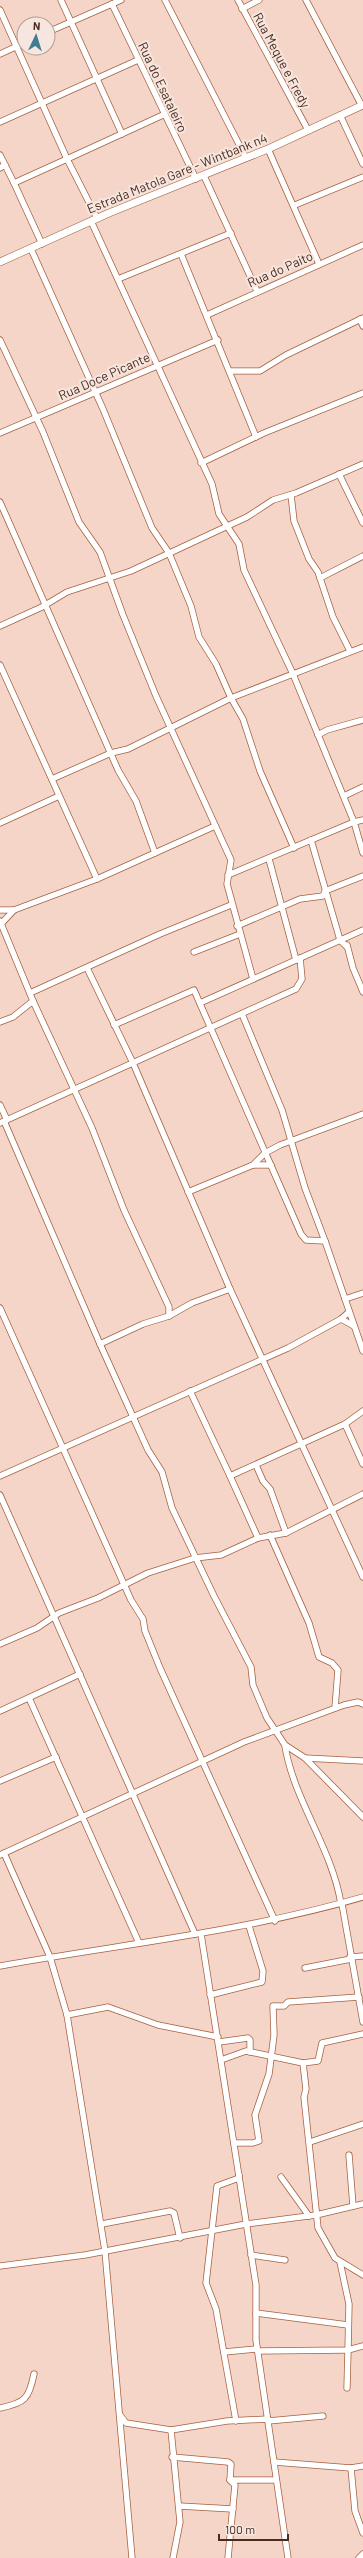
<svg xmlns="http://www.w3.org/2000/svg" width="363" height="2558" viewBox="0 0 363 2558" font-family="Barlow,sans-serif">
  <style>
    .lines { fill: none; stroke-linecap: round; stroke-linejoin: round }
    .street-casing { stroke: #a56141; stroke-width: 7 }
    .secondary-casing { stroke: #a56141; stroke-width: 8 }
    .street { stroke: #fff; stroke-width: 5.5 }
    .secondary { stroke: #fff; stroke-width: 7 }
    .labels { text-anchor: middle; stroke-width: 4; stroke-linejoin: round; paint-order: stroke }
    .street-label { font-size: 13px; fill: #4a2c1e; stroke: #f6e6df }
  </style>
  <rect width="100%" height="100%" fill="#f5d5c7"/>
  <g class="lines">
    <g class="street-casing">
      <g id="street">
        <path d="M61,0L122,134"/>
        <path d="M165,0L246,158"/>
        <path d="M238,0L308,130"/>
        <path d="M306,0L362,106"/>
        <path d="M112,4L196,179"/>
        <path d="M242,9L259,0"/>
        <path d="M0,10L67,159L97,218"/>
        <path d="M48,32L121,0"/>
        <path d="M0,54L24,43"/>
        <path d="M340,115L363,164"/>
        <path d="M0,122L138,60"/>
        <path d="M268,149L319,264"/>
        <path d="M0,155L5,165"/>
        <path d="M67,159L163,115"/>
        <path d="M0,168L5,165L14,183L67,159"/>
        <path d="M204,176L257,291"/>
        <path d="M14,183L42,244"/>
        <path d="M295,205L363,177"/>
        <path d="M91,221L212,484L219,514L239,544L244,570L293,674L354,822L228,875"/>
        <path d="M31,249L103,409L152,528L169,553L191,606L199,637L216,664L231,698L128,749L111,753L52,779"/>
        <path d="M181,254L256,437"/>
        <path d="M118,279L231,233"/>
        <path d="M207,315L363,245"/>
        <path d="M360,319L363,326"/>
        <path d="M0,340L43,432L79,522L100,552L123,615L156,696L231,860L227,884L253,979"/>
        <path d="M230,371H260L286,355L363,318"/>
        <path d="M0,433L218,340"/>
        <path d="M201,463L264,433L363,393"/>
        <path d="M339,474L363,523"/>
        <path d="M291,495L294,521L309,559L318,572L333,617L350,651"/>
        <path d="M0,502L118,770L136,801L155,853"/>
        <path d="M320,578L363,556"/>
        <path d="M0,626L42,607L67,592L131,571L247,517L273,500L296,493L363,464"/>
        <path d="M0,665L97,879"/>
        <path d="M318,735L327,730L363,720"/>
        <path d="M344,796L363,787"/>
        <path d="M363,820L354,822L363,853"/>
        <path d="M0,823L59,796"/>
        <path d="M311,840L340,940L347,947"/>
        <path d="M294,848L260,771L243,719L231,698L363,647"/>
        <path d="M269,859L296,960"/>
        <path d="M0,910H14"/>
        <path d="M0,921L33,1001L92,1128L124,1210L169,1307V1316"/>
        <path d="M1,924L14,910L97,879L215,826"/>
        <path d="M237,926L300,899L323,896L325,891L363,876"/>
        <path d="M347,945L353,968L363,992"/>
        <path d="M194,952L240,934"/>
        <path d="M87,968L133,1063L230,1289L363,1577"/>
        <path d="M30,993L160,934L231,905"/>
        <path d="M200,1003L363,930"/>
        <path d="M242,1014L282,1110L305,1188L325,1241"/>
        <path d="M0,1022L13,1017L33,1001"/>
        <path d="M114,1025L194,990L301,1234L306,1240L325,1241L363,1351"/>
        <path d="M0,1105L7,1120"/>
        <path d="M4,1121L100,1344L148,1450L162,1472L172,1508L214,1596L251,1667L253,1685L267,1718L285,1745L305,1758L363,1817"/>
        <path d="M0,1123L296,989L302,979L300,958"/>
        <path d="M254,1165H271"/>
        <path d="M188,1192L253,1165L265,1153L280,1145L363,1114"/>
        <path d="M345,1299L363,1293"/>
        <path d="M0,1308L131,1600L143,1619L145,1631L160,1668L275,1921"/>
        <path d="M341,1319L354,1326"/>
        <path d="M100,1344L143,1324L169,1316L192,1303L230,1289"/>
        <path d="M190,1391L230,1476L345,1424"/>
        <path d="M363,1411L345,1424L363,1464"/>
        <path d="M256,1465L263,1481L270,1489L286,1533"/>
        <path d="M0,1476L288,1348L341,1319L349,1312"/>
        <path d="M230,1476L258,1538"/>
        <path d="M0,1495L195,1934"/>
        <path d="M270,1535L309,1623L319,1657L332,1663L338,1670L335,1708"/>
        <path d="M0,1644L37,1628L59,1613L98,1598L148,1573L195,1558L221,1555L258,1538L286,1533L363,1494"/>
        <path d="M29,1698L139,1943"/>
        <path d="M0,1711L80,1674"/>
        <path d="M285,1746C294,1801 332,1848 341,1904"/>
        <path d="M305,1758L363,1761"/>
        <path d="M0,1781L56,1757"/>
        <path d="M4,1853L50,1957L67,2015L108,2007L158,2025L218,2037"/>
        <path d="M0,1855L244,1742L344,1705L358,1702L363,1704"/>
        <path d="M342,1904L363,2022"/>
        <path d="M201,1934L256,2285V2340L288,2558"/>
        <path d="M350,1957L363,1956"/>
        <path d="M0,1966C122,1944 243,1932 363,1897"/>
        <path d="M305,1968L351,1959"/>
        <path d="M210,1995L262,1982L263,1971L249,1926"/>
        <path d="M67,2015L105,2251L132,2558"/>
        <path d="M363,2034L322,2043L318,2061L303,2063L306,2089L304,2097L318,2228L335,2258L363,2275"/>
        <path d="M219,2042L248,2038L250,2040V2052"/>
        <path d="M221,2060L246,2051L303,2063"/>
        <path d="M310,2142L363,2124"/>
        <path d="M234,2143H253L259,2141L255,2115L269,2074L274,2035L273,2006H284L288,2002L359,1997"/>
        <path d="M349,2155L353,2206"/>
        <path d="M281,2177L309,2216"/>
        <path d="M102,2224L170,2211L174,2213L180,2238"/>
        <path d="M251,2255L285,2260"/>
        <path d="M0,2266L85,2255L246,2224L316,2215L363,2204"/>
        <path d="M256,2313L348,2325"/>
        <path d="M258,2351L348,2350L349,2304L340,2262"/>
        <path d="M224,2352L257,2349"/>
        <path d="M347,2388L348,2350L363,2346"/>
        <path d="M0,2408C25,2403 29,2399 34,2374"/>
        <path d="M120,2415L126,2423L171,2430"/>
        <path d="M236,2421L216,2309L206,2283L217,2186L239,2178V2175"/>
        <path d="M268,2421L323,2416"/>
        <path d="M172,2457L228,2462L231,2464L230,2480"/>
        <path d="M274,2462L351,2468L363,2466"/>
        <path d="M351,2468L355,2511L363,2533"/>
        <path d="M179,2506L233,2509"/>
        <path d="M173,2558L180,2522L171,2430L227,2421L268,2419"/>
        <path d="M228,2558L235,2485L230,2480H276"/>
        <path d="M359,2558L363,2554"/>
      </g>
    </g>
    <g class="secondary-casing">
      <path id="secondary" d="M0,262L109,213L268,149L363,105"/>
    </g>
    <use href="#street" class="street"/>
    <use href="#secondary" class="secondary"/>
  </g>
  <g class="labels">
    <g class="street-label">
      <text transform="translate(282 60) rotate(62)" y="5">Rua Meque e Fredy</text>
      <text transform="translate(163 87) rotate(65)" y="5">Rua do Esataleiro</text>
      <text transform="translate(177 173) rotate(-22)" y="5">Estrada Matola Gare - Wintbank n4</text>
      <text transform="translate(280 269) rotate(-24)" y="5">Rua do Paito</text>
      <text transform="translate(104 376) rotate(-24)" y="5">Rua Doce Picante</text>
    </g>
  </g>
  <g transform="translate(36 36) rotate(4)"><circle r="19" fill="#f6e6df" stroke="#b19c92"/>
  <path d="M0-3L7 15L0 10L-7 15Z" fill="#407d94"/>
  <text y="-6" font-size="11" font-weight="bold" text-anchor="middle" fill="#4a2c1e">N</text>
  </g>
  <path d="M219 2534v6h69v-6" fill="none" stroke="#4a2c1e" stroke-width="2"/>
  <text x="225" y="2534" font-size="12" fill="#4a2c1e" stroke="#f6e6df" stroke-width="3" paint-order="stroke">100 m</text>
</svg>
